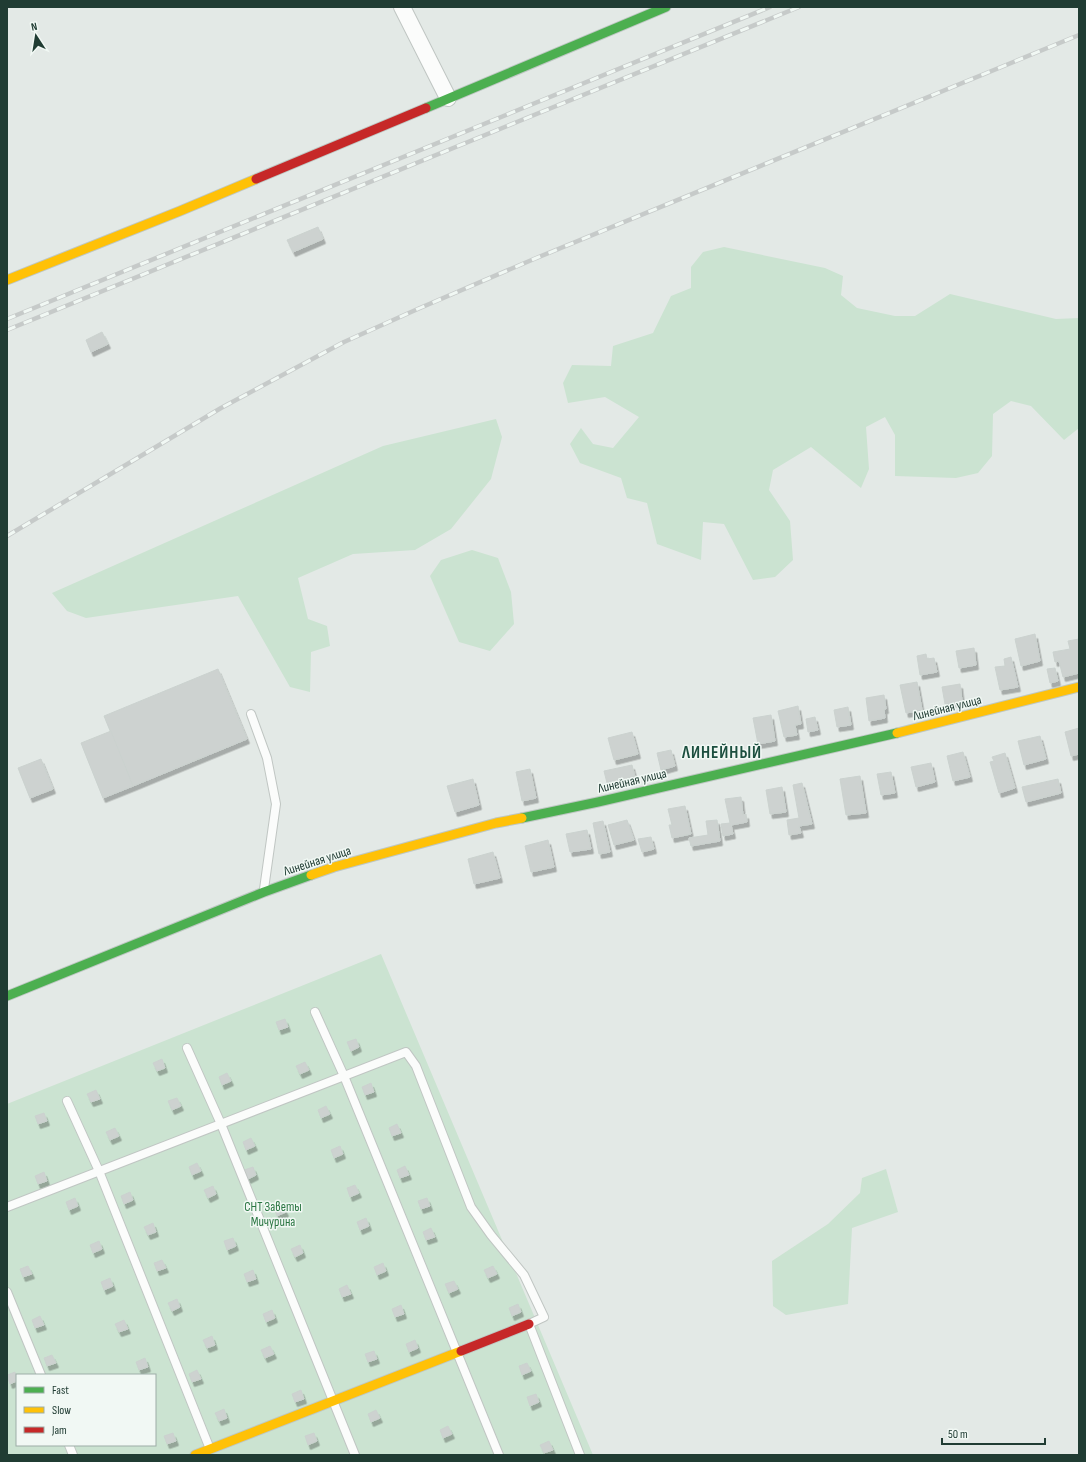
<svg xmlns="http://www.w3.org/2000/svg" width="1086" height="1462" viewBox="0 0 1086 1462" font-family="'Sofia Sans Condensed',sans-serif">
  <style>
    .green { fill: #cbe3d1; fill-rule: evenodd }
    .building { fill: #cdd2d0; stroke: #cbd2cf; filter: url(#shadow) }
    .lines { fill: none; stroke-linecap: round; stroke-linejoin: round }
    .lane-casing { stroke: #c0c6c3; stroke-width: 10 }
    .street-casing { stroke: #c0c6c3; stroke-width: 18 }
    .fast-casing { stroke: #bec7c3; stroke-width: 11 }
    .slow-casing { stroke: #bec7c3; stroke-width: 11 }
    .jam-casing { stroke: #bec7c3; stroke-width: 11 }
    .lane { stroke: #fbfcfb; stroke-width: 8 }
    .street { stroke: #fbfcfb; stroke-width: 16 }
    .fast { stroke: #4caf50; stroke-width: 9 }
    .slow { stroke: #ffc107; stroke-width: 9 }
    .jam { stroke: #c62828; stroke-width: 9 }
    .rail-casing { stroke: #c6cac9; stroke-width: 4.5 }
    .rail { stroke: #f1f8f4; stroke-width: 3; stroke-dasharray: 9; stroke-linecap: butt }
    .labels { text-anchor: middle; stroke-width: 3; stroke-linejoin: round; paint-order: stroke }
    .street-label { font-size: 13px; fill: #203c33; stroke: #f1f8f4 }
    .park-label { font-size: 13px; fill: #297541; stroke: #f1f8f4 }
    .district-label { font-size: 17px; font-weight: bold; letter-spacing: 1px; fill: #1c4f3f; stroke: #f1f8f4 }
  </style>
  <defs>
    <filter id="shadow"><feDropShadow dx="2.5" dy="4.5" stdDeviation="0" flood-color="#0004"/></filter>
  </defs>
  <rect width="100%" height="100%" fill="#e3e9e6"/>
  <g class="green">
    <path d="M724,247L825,268L843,276L841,295L857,308L895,316H915L950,294L1056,319L1079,318V428L1064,440L1031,406L1011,401L993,414L992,456L978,473L956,478L895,476V435L885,417L866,427L869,469L861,488L811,447L773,470L769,490L790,521L793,560L775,577L753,580L724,524L703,522L701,560L657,544L647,503L627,498L621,478L580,463L570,444L581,428L593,444L613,448L639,417L605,397L568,403L563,383L572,365L611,366L613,346L653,333L671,296L691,288V267L703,252Z"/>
    <path d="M496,419L502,437L491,479L451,529L415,550L353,554L298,578L308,619L327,626L330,646L311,652L310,692L290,687L238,596L86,618L67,611L52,593L383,446Z"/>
    <path d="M472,550L498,558L511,592L514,624L490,651L459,642L430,576L441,560Z"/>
    <path d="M381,954L593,1455H7V1104ZM17,1375H155V1445H17Z"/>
    <path d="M886,1169L898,1212L852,1228L848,1304L786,1315L773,1306L772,1261L828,1224L860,1193L862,1178Z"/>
  </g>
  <g class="building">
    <path d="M318,227L323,239L293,252L287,240Z"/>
    <path d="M102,332L108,344L91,352L86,340Z"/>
    <path d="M1035,634L1040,661L1021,666L1015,639Z"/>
    <path d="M1079,639V673L1063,677L1059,661L1055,662L1053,652L1070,649L1068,641Z"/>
    <path d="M974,648L976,665L959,668L956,651Z"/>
    <path d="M926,654L927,659L934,658L937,672L920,675L917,656Z"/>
    <path d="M1011,657L1018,687L1000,690L995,667L1005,666L1004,659Z"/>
    <path d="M1055,668L1058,681L1050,683L1047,669Z"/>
    <path d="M218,669L247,739L133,786L104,716Z"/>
    <path d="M917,682L922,710L906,713L900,685Z"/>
    <path d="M960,684L962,701L945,704L942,687Z"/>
    <path d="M884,695L886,709H884L885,718L869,721L866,698Z"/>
    <path d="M798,706L801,724L795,725L797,735L784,737L778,711Z"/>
    <path d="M848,707L851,725L837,727L834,710Z"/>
    <path d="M771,715L775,741L758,744L753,718Z"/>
    <path d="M815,717L818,730L808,732L806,719Z"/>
    <path d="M1079,728V754L1071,756L1065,732Z"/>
    <path d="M111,731L133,786L103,798L81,743Z"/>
    <path d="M632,732L638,754L614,760L608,738Z"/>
    <path d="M1040,736L1046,759L1024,765L1018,741Z"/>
    <path d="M671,750L675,766L661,770L657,753Z"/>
    <path d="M963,752L970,777L953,781L947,756Z"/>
    <path d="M1005,753L1015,788L999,793L990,762L994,761L992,757Z"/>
    <path d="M41,759L53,789L30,798L18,768Z"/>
    <path d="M931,763L935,782L916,787L911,767Z"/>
    <path d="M632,765L635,777L607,783L604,771Z"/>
    <path d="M530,769L536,798L522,801L516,772Z"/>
    <path d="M891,772L895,793L881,795L877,774Z"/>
    <path d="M860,776L866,813L846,815L840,779Z"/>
    <path d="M473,779L479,805L455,812L447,786Z"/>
    <path d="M1058,779L1061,793L1026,802L1022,787Z"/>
    <path d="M802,783L812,824L799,826L801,833L789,835L787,820L799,818L793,785Z"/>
    <path d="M782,787L786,812L770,814L766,790Z"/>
    <path d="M741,797L743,815L746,814L747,822L731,825L733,834L723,836L721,824L730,823L725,799Z"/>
    <path d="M685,806L691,834L672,838L669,825H672L668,809Z"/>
    <path d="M627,820L634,840L614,845L608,825Z"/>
    <path d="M717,820L720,841L691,846L689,838L708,835L706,821Z"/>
    <path d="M603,821L610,852L599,854L593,823Z"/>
    <path d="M587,830L591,849L570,852L566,834Z"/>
    <path d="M651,837L654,849L642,852L638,839Z"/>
    <path d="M548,840L554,867L531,872L525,846Z"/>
    <path d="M493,852L500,878L474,884L468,859Z"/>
    <path d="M285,1019L288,1027L279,1030L276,1022Z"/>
    <path d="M356,1039L359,1047L351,1051L347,1042Z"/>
    <path d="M162,1059L165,1068L157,1071L153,1063Z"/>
    <path d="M305,1062L309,1070L300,1074L296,1066Z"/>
    <path d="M227,1073L231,1081L222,1085L219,1077Z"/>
    <path d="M371,1083L374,1092L365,1095L362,1087Z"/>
    <path d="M96,1090L100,1099L91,1102L87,1094Z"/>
    <path d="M177,1098L181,1106L172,1110L168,1101Z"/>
    <path d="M326,1106L330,1114L321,1118L318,1110Z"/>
    <path d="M44,1113L47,1121L38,1124L35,1116Z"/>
    <path d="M397,1124L401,1133L392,1136L389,1128Z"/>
    <path d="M115,1128L119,1136L110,1140L106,1132Z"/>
    <path d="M251,1138L255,1146L246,1150L243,1142Z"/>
    <path d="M340,1146L343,1154L334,1158L331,1150Z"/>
    <path d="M197,1163L201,1171L192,1175L189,1167Z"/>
    <path d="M405,1166L409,1175L400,1178L397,1170Z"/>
    <path d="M253,1167L256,1175L248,1179L244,1170Z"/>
    <path d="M44,1172L47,1181L38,1184L35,1176Z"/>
    <path d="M355,1185L359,1193L350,1197L347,1188Z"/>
    <path d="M213,1186L216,1194L208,1198L204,1190Z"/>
    <path d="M130,1192L133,1200L124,1204L121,1196Z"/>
    <path d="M75,1198L78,1206L69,1210L66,1202Z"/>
    <path d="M427,1198L430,1206L421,1209L418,1201Z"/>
    <path d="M282,1204L286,1212L277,1216L274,1207Z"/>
    <path d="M366,1218L369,1226L360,1230L357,1222Z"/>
    <path d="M153,1223L156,1232L148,1235L144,1227Z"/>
    <path d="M431,1228L435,1237L426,1240L423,1232Z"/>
    <path d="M233,1238L236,1246L227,1250L224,1241Z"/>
    <path d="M99,1241L102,1249L93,1253L90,1245Z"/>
    <path d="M300,1245L303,1253L295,1257L291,1249Z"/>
    <path d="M162,1260L166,1268L157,1271L154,1263Z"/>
    <path d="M383,1263L386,1271L377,1275L374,1267Z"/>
    <path d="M28,1266L32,1274L23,1277L20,1269Z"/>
    <path d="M493,1266L497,1274L488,1278L484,1270Z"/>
    <path d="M253,1270L256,1279L247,1282L244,1274Z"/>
    <path d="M110,1278L113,1286L104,1290L101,1282Z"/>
    <path d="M454,1281L458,1289L449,1293L445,1284Z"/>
    <path d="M347,1285L351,1294L342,1297L339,1289Z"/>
    <path d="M177,1299L180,1307L172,1311L168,1303Z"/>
    <path d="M518,1304L521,1312L512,1316L509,1308Z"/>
    <path d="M401,1305L404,1314L395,1317L392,1309Z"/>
    <path d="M272,1310L275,1318L266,1322L263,1314Z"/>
    <path d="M40,1316L44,1325L35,1328L32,1320Z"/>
    <path d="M124,1320L128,1329L119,1332L115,1324Z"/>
    <path d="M212,1336L215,1345L207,1348L203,1340Z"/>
    <path d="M415,1340L418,1348L409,1352L406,1344Z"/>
    <path d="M270,1346L274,1354L265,1358L261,1350Z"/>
    <path d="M374,1351L377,1359L368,1362L365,1354Z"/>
    <path d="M52,1355L56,1363L47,1366L44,1358Z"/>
    <path d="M145,1358L148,1367L139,1370L136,1362Z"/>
    <path d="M527,1363L531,1371L522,1375L519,1366Z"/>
    <path d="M197,1370L201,1379L192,1382L189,1374Z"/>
    <path d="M15,1372L17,1381L10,1384L7,1375Z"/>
    <path d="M301,1390L304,1399L295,1402L292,1394Z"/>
    <path d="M536,1394L539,1402L530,1406L527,1397Z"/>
    <path d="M224,1409L227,1418L219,1421L215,1413Z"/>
    <path d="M376,1410L380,1418L371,1422L368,1414Z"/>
    <path d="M448,1426L452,1434L443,1438L440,1430Z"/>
    <path d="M173,1433L176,1441L167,1444L164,1436Z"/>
    <path d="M314,1433L317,1441L308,1445L305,1436Z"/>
    <path d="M549,1441L553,1450L544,1453L540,1445Z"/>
  </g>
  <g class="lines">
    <g class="lane-casing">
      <g id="lane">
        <path d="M251,714L267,758L276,804L264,889"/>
        <path d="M315,1012L344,1076L499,1455"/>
        <path d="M187,1048L221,1124L355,1455"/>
        <path d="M67,1101L99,1171L210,1449"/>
        <path d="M7,1207L406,1052L416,1066L471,1207L491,1235L524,1275L544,1317L529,1324L580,1455"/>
        <path d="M7,1292L41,1375"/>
        <path d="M69,1445L73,1455"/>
      </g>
    </g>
    <g class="street-casing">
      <path id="street" d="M402,7L448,98"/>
    </g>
    <g class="fast-casing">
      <g id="fast">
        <path d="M426,108L666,7"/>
        <path d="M522,818L598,802L897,733"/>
        <path d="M7,996L264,892L311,875"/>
      </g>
    </g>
    <g class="slow-casing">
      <g id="slow">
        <path d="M7,280L180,211L256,179"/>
        <path d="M897,733L1079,687"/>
        <path d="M311,875L334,867L496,823L522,818"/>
        <path d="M195,1455L461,1351"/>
      </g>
    </g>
    <g class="jam-casing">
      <g id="jam">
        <path d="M256,179L426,108"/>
        <path d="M461,1351L529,1324"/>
      </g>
    </g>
    <use href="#lane" class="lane"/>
    <use href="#street" class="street"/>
    <use href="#fast" class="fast"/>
    <use href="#slow" class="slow"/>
    <use href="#jam" class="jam"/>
    <g class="rail-casing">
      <g id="rail">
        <path d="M7,319L770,7"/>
        <path d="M7,330L799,7"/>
        <path d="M7,536L221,408L344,342L420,308L534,259L1079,35"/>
      </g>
    </g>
    <use href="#rail" class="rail"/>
  </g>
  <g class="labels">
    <g class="street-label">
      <text transform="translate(947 707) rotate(-14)" y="5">Линейная улица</text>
      <text transform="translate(632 780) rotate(-13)" y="5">Линейная улица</text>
      <text transform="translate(317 860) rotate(-18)" y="5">Линейная улица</text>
    </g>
    <g class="park-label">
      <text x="273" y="1211">СНТ Заветы<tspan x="273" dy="15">Мичурина</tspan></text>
    </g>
    <g class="district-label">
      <text x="722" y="758">ЛИНЕЙНЫЙ</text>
    </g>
  </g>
  <rect width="1086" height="1462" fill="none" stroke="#203c33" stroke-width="16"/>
  <rect x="16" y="1374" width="140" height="72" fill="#f1f8f4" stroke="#9dada7"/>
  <rect x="24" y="1387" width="20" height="6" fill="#4caf50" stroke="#9dada7"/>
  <text x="52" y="1394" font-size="12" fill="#203c33">Fast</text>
  <rect x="24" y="1407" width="20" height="6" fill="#ffc107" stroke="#9dada7"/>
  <text x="52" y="1414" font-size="12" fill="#203c33">Slow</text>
  <rect x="24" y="1427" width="20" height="6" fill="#c62828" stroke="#9dada7"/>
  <text x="52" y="1434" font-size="12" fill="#203c33">Jam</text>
  <g transform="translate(36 36) rotate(348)" stroke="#f1f8f4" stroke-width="3" paint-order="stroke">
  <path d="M0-3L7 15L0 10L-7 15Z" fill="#203c33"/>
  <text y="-6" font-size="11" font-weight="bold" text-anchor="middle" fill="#203c33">N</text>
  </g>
  <path d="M942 1438v6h103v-6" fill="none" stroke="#203c33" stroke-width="2"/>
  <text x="948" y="1438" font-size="12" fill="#203c33" stroke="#f1f8f4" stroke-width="3" paint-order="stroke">50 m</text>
</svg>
